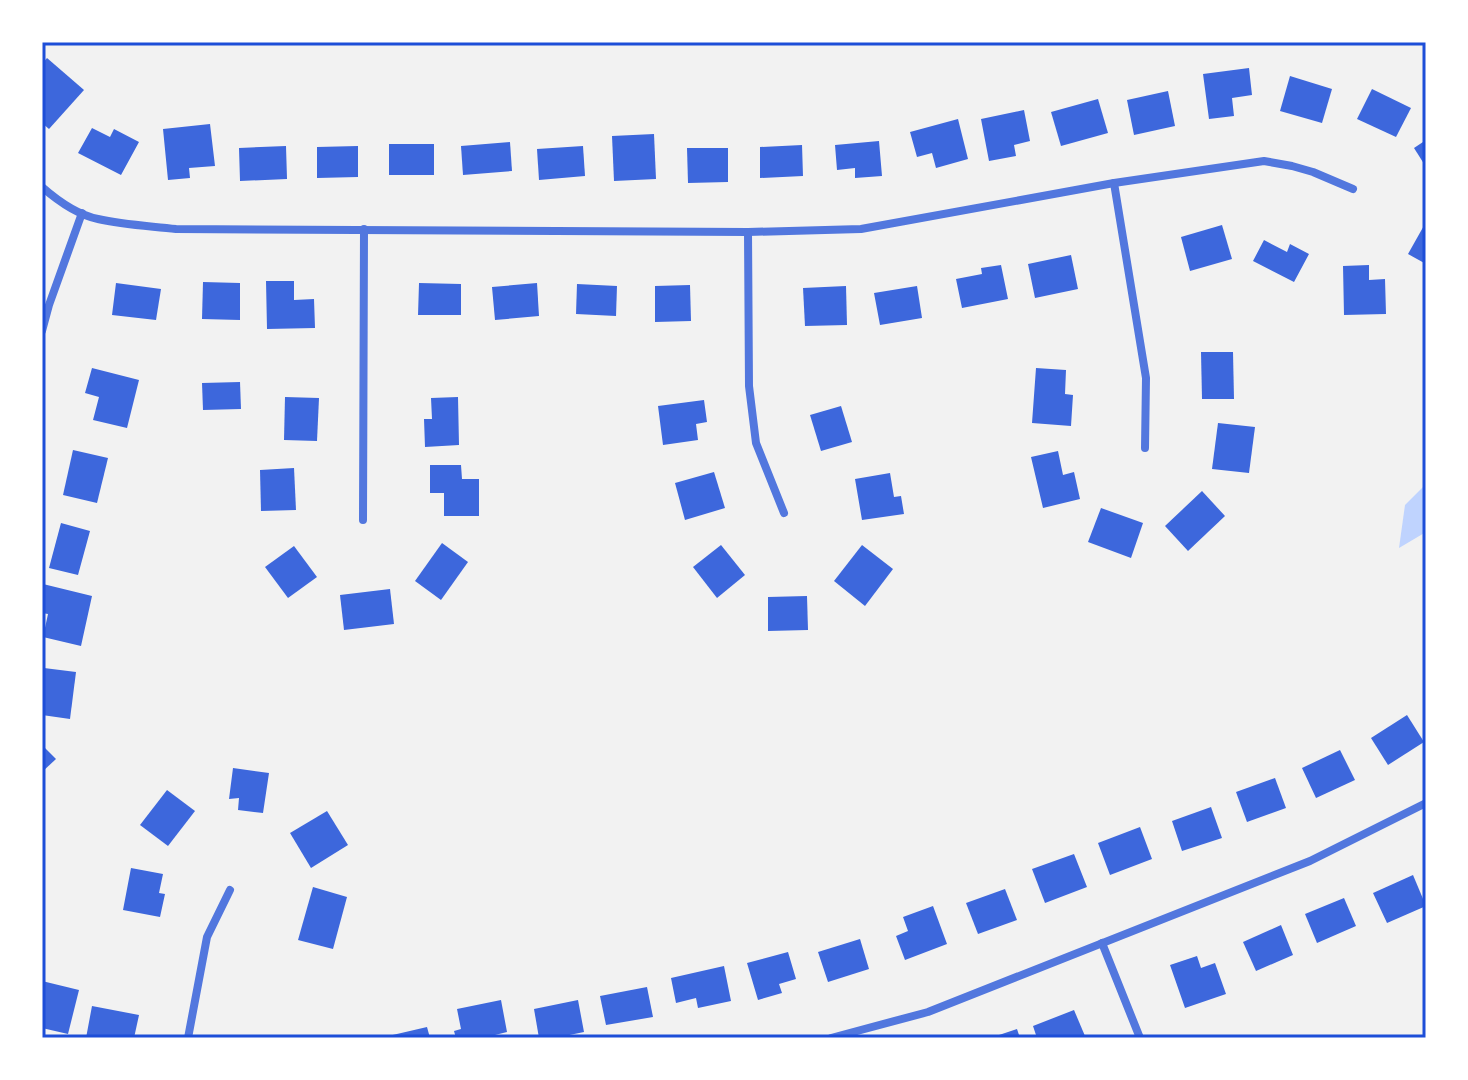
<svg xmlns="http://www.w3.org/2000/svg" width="1468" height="1080" viewBox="0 0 1468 1080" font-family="Inter,sans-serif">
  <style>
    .water { fill: #bfd3fe }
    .building { fill: #3d67dc }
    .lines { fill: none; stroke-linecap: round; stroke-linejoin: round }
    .minor { stroke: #5277de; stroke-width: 8 }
    .neatline { fill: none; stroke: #1d4ed8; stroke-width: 3 }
  </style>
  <rect width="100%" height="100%" fill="#f2f2f2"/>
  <path class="water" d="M1426,484V532L1399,548L1405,505Z"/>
  <g class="building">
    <path d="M47,58L84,90L49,129L42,123V64Z"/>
    <path d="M1249,68L1252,95L1232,98L1234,116L1209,119L1203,74Z"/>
    <path d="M1290,76L1332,89L1322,123L1280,111Z"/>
    <path d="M1372,89L1411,108L1396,137L1357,119Z"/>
    <path d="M1168,91L1175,126L1134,135L1127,100Z"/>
    <path d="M1098,99L1108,133L1061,146L1051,112Z"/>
    <path d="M1024,110L1030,141L1014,145L1016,156L989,161L981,119Z"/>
    <path d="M958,119L968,159L936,168L932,153L917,157L910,132Z"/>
    <path d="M210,124L215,166L189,168L190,178L168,180L163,129Z"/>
    <path d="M92,128L110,137L114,129L139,142L121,175L78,153Z"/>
    <path d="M654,134L656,179L614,181L612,136Z"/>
    <path d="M1426,140V167L1414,148Z"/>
    <path d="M879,141L882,176L855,178V168L837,170L835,145Z"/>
    <path d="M510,142L512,171L463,175L461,146Z"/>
    <rect x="389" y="144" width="45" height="31"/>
    <path d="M802,145L803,176L760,178V147Z"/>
    <path d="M286,146L287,179L240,181L239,148Z"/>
    <path d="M358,146V177L317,178V147Z"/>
    <path d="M583,146L585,176L539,180L537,149Z"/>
    <path d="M687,148H728V182L688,183Z"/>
    <path d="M1426,222V264L1408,254Z"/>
    <path d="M1222,225L1232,259L1190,271L1181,237Z"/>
    <path d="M1264,240L1287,252L1290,244L1309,254L1294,282L1253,261Z"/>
    <path d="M1071,255L1078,289L1035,298L1028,264Z"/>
    <path d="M1001,265L1008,299L962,308L956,279L982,274L981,268Z"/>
    <path d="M1369,265V280L1385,279L1386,314L1344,315L1343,266Z"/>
    <path d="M266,281H294V300L314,299L315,328L267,329Z"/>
    <path d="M203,282L240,283V320L202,319Z"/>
    <path d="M116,283L161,289L156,320L112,315Z"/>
    <path d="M419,283L461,284V315H418Z"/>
    <path d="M537,283L539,316L495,320L492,287Z"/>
    <path d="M577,284L617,286L616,316L576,314Z"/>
    <path d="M690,285L691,321L655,322V286Z"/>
    <path d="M846,286L847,325L805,326L803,288Z"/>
    <path d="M917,286L922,318L880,325L874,293Z"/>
    <path d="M1201,352H1233L1234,399H1202Z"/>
    <path d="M92,368L139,380L127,428L93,420L99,397L85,393Z"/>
    <path d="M1036,368L1066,370L1065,394L1073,395L1071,426L1032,423Z"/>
    <path d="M240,382L241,409L203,410L202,383Z"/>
    <path d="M285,397L319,398L317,441L284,440Z"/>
    <path d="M458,397L459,445L425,447L424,419H432L431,398Z"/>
    <path d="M704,400L707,422L696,424L698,440L663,445L658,406Z"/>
    <path d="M841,406L852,442L821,451L810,415Z"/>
    <path d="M1218,423L1255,427L1249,473L1212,469Z"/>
    <path d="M73,450L108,458L97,503L63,495Z"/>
    <path d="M1058,451L1063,475L1074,472L1080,499L1043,508L1031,457Z"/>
    <path d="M430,465H461L462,479H479V516H444V493H430Z"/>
    <path d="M294,468L296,510L261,511L260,470Z"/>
    <path d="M714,472L725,508L685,520L675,483Z"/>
    <path d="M890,473L894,497L901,496L904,514L862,520L855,479Z"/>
    <path d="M1202,491L1225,516L1188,551L1165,526Z"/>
    <path d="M1101,508L1143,523L1131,558L1088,542Z"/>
    <path d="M61,523L90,531L78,575L49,568Z"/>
    <path d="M442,543L468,562L441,600L415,581Z"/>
    <path d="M721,545L745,575L717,598L693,567Z"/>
    <path d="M862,545L893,569L865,606L834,581Z"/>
    <path d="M294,546L317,577L288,598L265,567Z"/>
    <path d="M43,584L92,596L81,646L43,637L48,614L42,613Z"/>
    <path d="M390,589L394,624L344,630L340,595Z"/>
    <path d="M807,596L808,630L768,631V597Z"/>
    <path d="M44,668L76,672L70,719L42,715V685Z"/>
    <path d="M1407,715L1424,742L1388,765L1371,738Z"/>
    <path d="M42,745L56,759L42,772Z"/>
    <path d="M1340,750L1355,780L1316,798L1302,768Z"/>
    <path d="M233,768L269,773L263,813L238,810L239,798L229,799Z"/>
    <path d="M1275,778L1286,808L1247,822L1236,792Z"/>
    <path d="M167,790L195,811L168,846L140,825Z"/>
    <path d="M1211,807L1222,838L1182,851L1172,821Z"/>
    <path d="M327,811L348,845L311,868L290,833Z"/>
    <path d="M1140,827L1152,859L1110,875L1098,843Z"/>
    <path d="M1074,854L1087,887L1045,903L1032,869Z"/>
    <path d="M131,868L163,874L159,893L165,894L160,917L123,910Z"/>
    <path d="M1413,875L1426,906L1387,923L1373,893Z"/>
    <path d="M313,887L347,897L333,949L298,940Z"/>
    <path d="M1005,889L1017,920L978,934L966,903Z"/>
    <path d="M1344,898L1356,926L1317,943L1305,914Z"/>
    <path d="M933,906L947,944L905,960L896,936L908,931L903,917Z"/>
    <path d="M1281,925L1293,955L1256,971L1243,942Z"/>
    <path d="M860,939L869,969L828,982L818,952Z"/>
    <path d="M788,952L796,979L779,984L782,993L758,1000L747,963Z"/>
    <path d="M1197,956L1201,968L1215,963L1226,994L1185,1008L1170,965Z"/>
    <path d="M724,966L731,1001L698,1008L696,998L676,1003L671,978Z"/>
    <path d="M42,981L79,990L68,1034L42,1028Z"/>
    <path d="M647,987L653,1017L606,1025L600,996Z"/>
    <path d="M501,1000L507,1032L483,1038H456L454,1031L461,1029L457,1009Z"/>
    <path d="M578,1000L584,1032L555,1038H539L534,1009Z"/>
    <path d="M92,1006L139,1015L134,1038H86Z"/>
    <path d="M1074,1010L1085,1036L1079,1038H1037L1033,1026Z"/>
    <path d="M427,1027L430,1038H384V1037Z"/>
    <path d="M1017,1029L1020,1038H993V1037Z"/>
  </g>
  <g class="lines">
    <g class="minor">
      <path d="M1114,183L1146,378L1145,448"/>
      <path d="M42,187C58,201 78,215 98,219C124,225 151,226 176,229L748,232L861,229L1114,183L1264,161L1292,166L1313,172L1353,189"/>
      <path d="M748,232L749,386L756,443L784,513"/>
      <path d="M42,331L49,305L82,213"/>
      <path d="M363,520L364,229"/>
      <path d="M1102,943L1140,1038"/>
      <path d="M188,1038L207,937L230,890"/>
      <path d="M831,1038L928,1012L1310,861L1426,803"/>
    </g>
  </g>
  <rect width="1468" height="1080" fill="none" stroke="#ffffff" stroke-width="88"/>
  <rect x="44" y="44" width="1380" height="992" class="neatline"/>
</svg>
